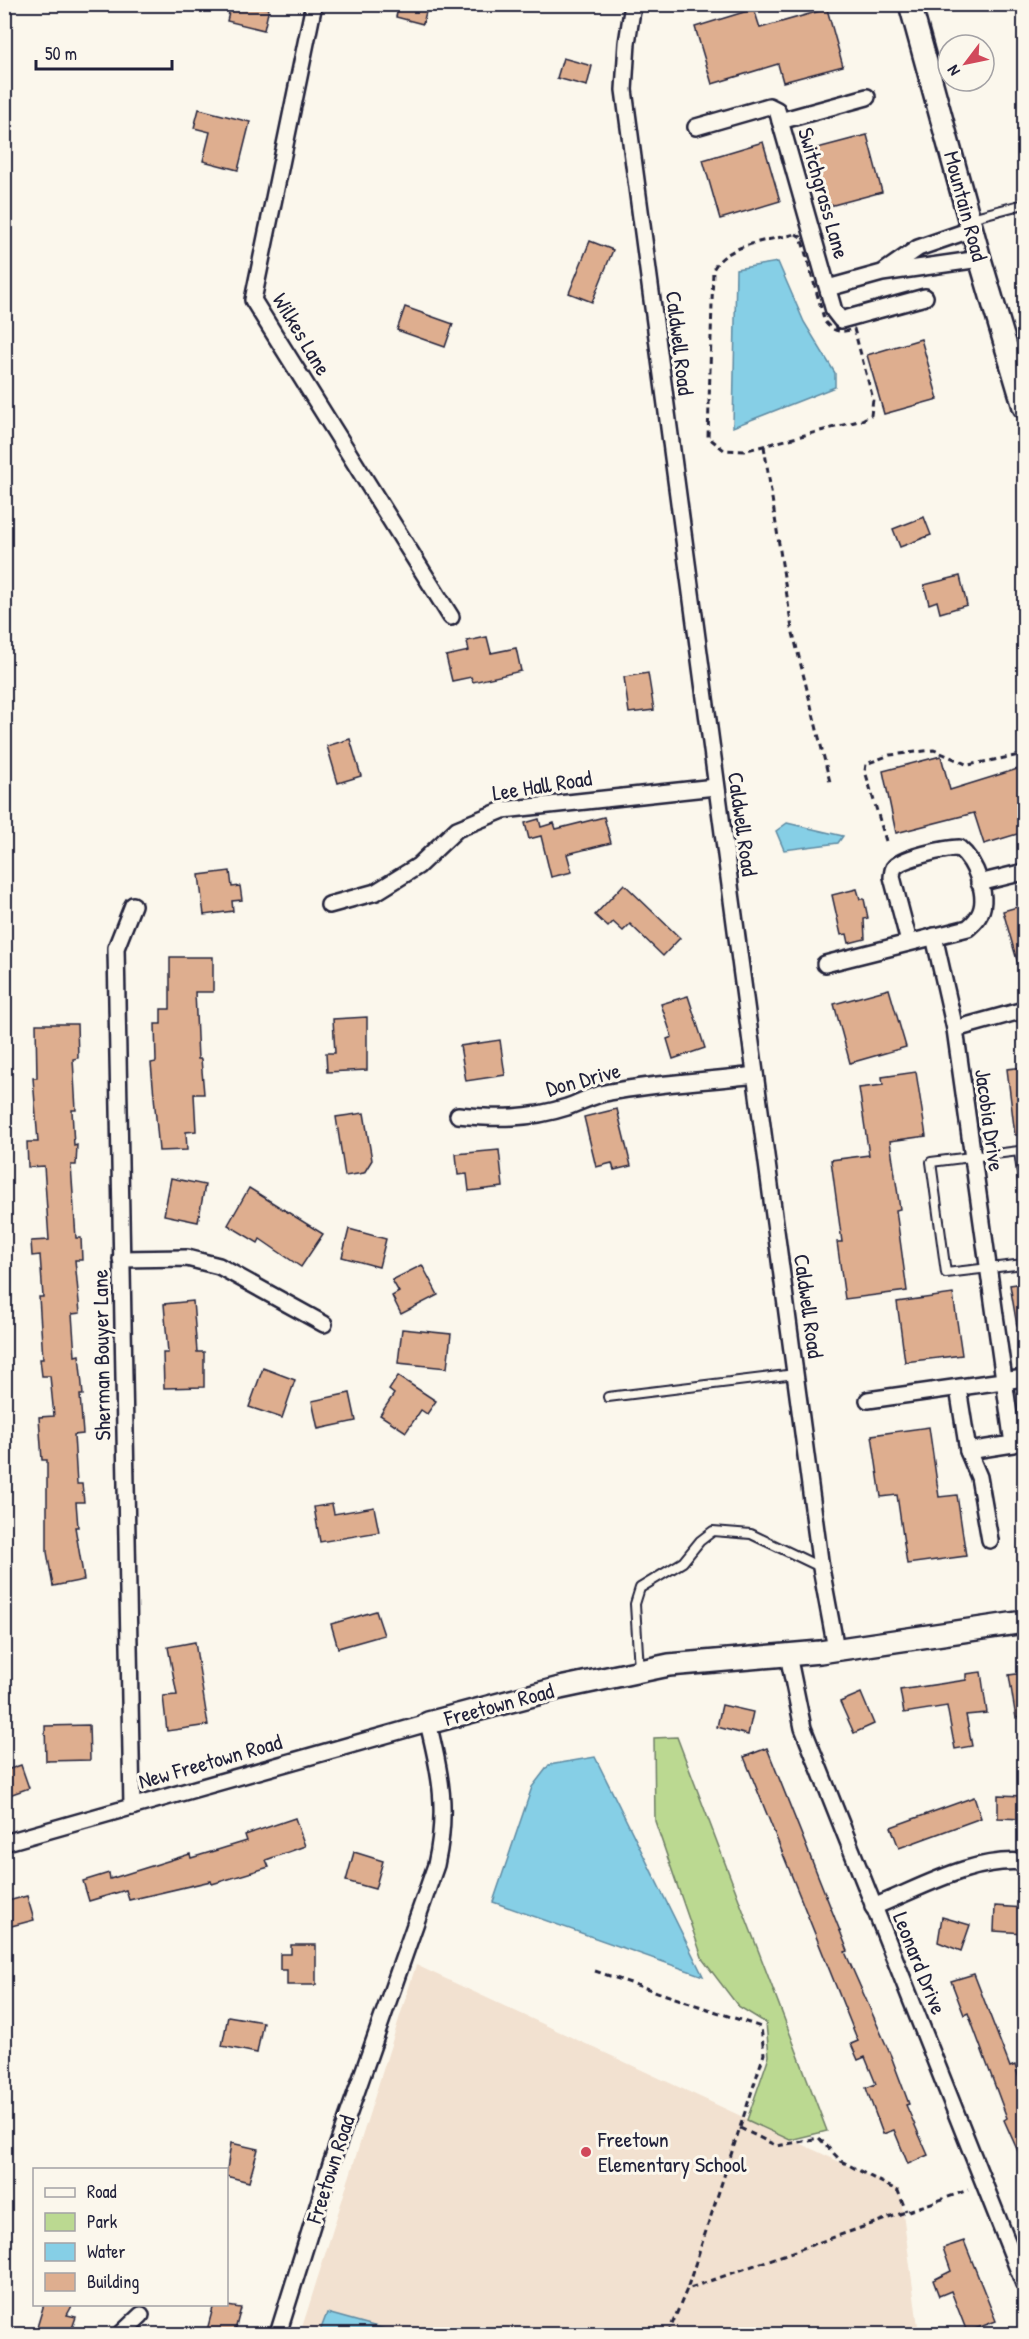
<svg xmlns="http://www.w3.org/2000/svg" width="1029" height="2339" viewBox="0 0 1029 2339" font-family="'Patrick Hand',sans-serif">
  <style>
    .built { fill: #f2e1d0 }
    .green { fill: #bbd991; stroke: #6e7e66; stroke-width: 1.5 }
    .water { fill: #86cfe6; stroke: #5e8aa2; stroke-width: 1.5 }
    .building { fill: #deae8f; stroke: #22223b; stroke-width: 1.5 }
    .lines { fill: none; stroke-linecap: round; stroke-linejoin: round }
    .lane-casing { stroke: #22223b; stroke-width: 12 }
    .street-casing { stroke: #22223b; stroke-width: 20 }
    .secondary-casing { stroke: #22223b; stroke-width: 26 }
    .path { stroke: #22223b; stroke-width: 3; stroke-dasharray: 6 4.5; stroke-linecap: butt }
    .lane { stroke: #fbf7ec; stroke-width: 8 }
    .street { stroke: #fbf7ec; stroke-width: 15 }
    .secondary { stroke: #fbf7ec; stroke-width: 21 }
    .poi-dot { fill: #d1495b; stroke: #fbf7ec; stroke-width: 2 }
    .labels { text-anchor: middle; stroke-width: 6; stroke-linejoin: round; paint-order: stroke }
    .street-label { font-size: 22px; fill: #22223b; stroke: #fbf7ec }
    .poi-label { font-size: 22px; fill: #22223b; stroke: #fbf7ec; text-anchor: start }
  </style>
  <rect width="100%" height="100%" fill="#fbf7ec"/>
  <filter id="ink" filterUnits="userSpaceOnUse"><feTurbulence type="fractalNoise" baseFrequency=".0167" numOctaves="2"/><feDisplacementMap in="SourceGraphic" scale="12" xChannelSelector="R" yChannelSelector="G"/><feConvolveMatrix kernelMatrix="1 2 1 2 8 2 1 2 1" color-interpolation-filters="sRGB"/></filter>
  <g filter="url(#ink)">
    <path class="built" d="M416,1965L900,2190L919,2334H300Z"/>
    <path class="green" d="M677,1737L827,2131L790,2140L747,2120L769,2056L766,2023L738,2006L703,1960L655,1821L654,1738Z"/>
    <g class="water">
      <path d="M778,262L804,322L835,373V387L733,427L736,269Z"/>
      <path d="M787,823L843,836L838,843L784,850L776,831Z"/>
      <path d="M595,1757L703,1976L493,1902L532,1787L549,1765Z"/>
      <path d="M327,2313L403,2334H319Z"/>
    </g>
    <g class="building">
      <path d="M231,4L269,8L264,30L227,21Z"/>
      <path d="M399,4H428L423,24L396,17Z"/>
      <path d="M754,9L760,28L827,9L843,66L783,82L778,64L712,84L695,27Z"/>
      <path d="M563,58L592,66L587,86L557,78Z"/>
      <path d="M199,109L250,122L238,170L203,161L210,132L194,128Z"/>
      <path d="M867,135L882,192L822,208L806,151Z"/>
      <path d="M763,142L780,201L720,219L703,160Z"/>
      <path d="M590,241L613,250L592,302L569,293Z"/>
      <path d="M405,307L453,324L445,347L397,330Z"/>
      <path d="M921,339L938,399L884,414L867,355Z"/>
      <path d="M924,517L931,535L900,547L893,529Z"/>
      <path d="M960,576L967,605L940,613L937,601L929,604L924,585Z"/>
      <path d="M487,637L491,653L516,648L521,671L473,682L471,677L452,681L446,656L469,651L467,641Z"/>
      <path d="M648,673L654,710L629,713L624,677Z"/>
      <path d="M350,739L361,776L338,783L327,746Z"/>
      <path d="M941,756L950,790L1024,767V832L984,844L974,813L896,833L883,771Z"/>
      <path d="M604,817L611,843L567,854L572,872L551,877L541,836L529,839L525,823L539,819L541,827L554,823L556,829Z"/>
      <path d="M230,871L232,887L240,886L242,900L232,901L233,911L204,915L199,875Z"/>
      <path d="M624,884L680,938L663,956L630,924L623,931L613,922L608,927L595,915Z"/>
      <path d="M857,889L860,899H864L868,918L864,919L865,939L849,943L847,934L841,935L832,895Z"/>
      <path d="M1024,905V971H1020L1003,911Z"/>
      <path d="M170,957H213V992H195L198,1059H201L204,1094H194L196,1131L186,1132L187,1150L159,1151L151,1063L156,1062L155,1024H161V1009H170Z"/>
      <path d="M889,989L906,1047L850,1063L834,1004Z"/>
      <path d="M688,996L705,1048L673,1059L667,1039L672,1037L661,1004Z"/>
      <path d="M367,1017V1070L327,1072L326,1053H335L333,1019Z"/>
      <path d="M36,1024H77L78,1058L73,1059L76,1110H72L74,1146L77,1145L76,1165H71L76,1238H81L82,1260H75L80,1313L72,1314L75,1356L79,1355L83,1395H80L83,1434L74,1435L77,1484H82L84,1502H76L78,1527H75L84,1580L53,1586L47,1552V1460H42L39,1417L54,1416L50,1376H42L40,1359H43L39,1297H43L40,1255L32,1256L31,1241L49,1240L44,1166L28,1167L27,1142H38L33,1078H37Z"/>
      <path d="M500,1040L505,1075L466,1081L460,1046Z"/>
      <path d="M1024,1067V1135H1015L1007,1069Z"/>
      <path d="M916,1072L926,1136L890,1141L900,1209L896,1210L907,1291L845,1299L837,1242H842L831,1160L869,1155L859,1088L883,1085L882,1077Z"/>
      <path d="M617,1109L631,1166L614,1170L612,1163L596,1167L584,1117Z"/>
      <path d="M364,1113L372,1160L364,1173L345,1176L336,1117Z"/>
      <path d="M499,1150L503,1187L469,1191L467,1174L458,1175L456,1154Z"/>
      <path d="M171,1178L205,1185L198,1222L164,1215Z"/>
      <path d="M249,1188L323,1234L301,1267L260,1239L258,1243L228,1225Z"/>
      <path d="M349,1229L386,1239L379,1267L342,1257Z"/>
      <path d="M422,1265L438,1295L401,1314L392,1296L399,1292L392,1280Z"/>
      <path d="M1024,1283V1326H1017L1010,1285Z"/>
      <path d="M953,1294L962,1355L905,1362L897,1302Z"/>
      <path d="M193,1301L197,1352H204V1387L164,1388L163,1353H168L164,1304Z"/>
      <path d="M402,1329L451,1334L447,1368L398,1363Z"/>
      <path d="M263,1368L295,1380L282,1418L249,1407Z"/>
      <path d="M398,1376L436,1401L427,1414L421,1410L406,1432L380,1415L394,1394L389,1390Z"/>
      <path d="M350,1393L356,1421L318,1429L312,1401Z"/>
      <path d="M929,1427L939,1497L957,1495L966,1556L907,1564L897,1495L881,1497L872,1435Z"/>
      <path d="M332,1504L334,1514L374,1507L379,1532L320,1542L314,1507Z"/>
      <path d="M376,1611L384,1635L338,1648L331,1624Z"/>
      <path d="M195,1642L208,1725L167,1731L163,1696L177,1695L168,1647Z"/>
      <path d="M981,1672L987,1713L966,1715L972,1746L955,1749L947,1706L904,1713L900,1690L966,1680V1674Z"/>
      <path d="M1024,1673V1717L1016,1718L1009,1675Z"/>
      <path d="M861,1693L874,1724L854,1733L840,1702Z"/>
      <path d="M722,1705L753,1712L748,1735L717,1727Z"/>
      <path d="M89,1725L90,1760L46,1761L45,1726Z"/>
      <path d="M767,1748L848,1951L845,1952L891,2056L909,2104L906,2105L928,2155L908,2164L894,2130L883,2134L866,2088L876,2084L865,2057L858,2060L851,2044L858,2041L744,1757Z"/>
      <path d="M21,1765L29,1788L4,1797V1771Z"/>
      <path d="M998,1795L1024,1796V1819L998,1818Z"/>
      <path d="M974,1797L981,1818L899,1848L891,1827Z"/>
      <path d="M295,1818L305,1846L266,1860L269,1867L212,1884L211,1881L129,1900L126,1890L89,1901L83,1881L109,1873L110,1879L190,1854L191,1858L247,1841L245,1835Z"/>
      <path d="M354,1852L383,1861L375,1889L346,1881Z"/>
      <path d="M27,1896L34,1920L4,1928V1902Z"/>
      <path d="M995,1906L1024,1908V1933L994,1931Z"/>
      <path d="M942,1917L970,1925L961,1951L938,1942Z"/>
      <path d="M291,1945H316V1985H287V1970H280V1954H291Z"/>
      <path d="M974,1974L1010,2067L1015,2065L1024,2094V2165L1004,2120L1007,2118L968,2013L964,2015L951,1981Z"/>
      <path d="M228,2016L263,2022L257,2053L222,2046Z"/>
      <path d="M231,2143L258,2149L249,2182L226,2176Z"/>
      <path d="M964,2241L996,2321L967,2332L951,2291L939,2296L933,2280L951,2271L943,2248Z"/>
      <path d="M44,2304H73L67,2315L76,2317L70,2334H35Z"/>
      <path d="M214,2304L241,2308L234,2334H206Z"/>
    </g>
    <g class="lines">
      <g class="lane-casing">
        <g id="lane">
          <path d="M971,218L1024,204"/>
          <path d="M1024,1190L1019,1151L931,1162L946,1273L1024,1264"/>
          <path d="M608,1397L795,1374"/>
          <path d="M639,1669L635,1604L640,1588L683,1562L700,1541L713,1531L751,1534L820,1567"/>
        </g>
      </g>
      <g class="street-casing">
        <g id="street">
          <path d="M314,4L253,300L451,617"/>
          <path d="M633,4L627,43L624,90L821,1568L836,1649"/>
          <path d="M780,121L867,97"/>
          <path d="M696,127L769,106L777,110L834,311L841,320L925,297"/>
          <path d="M885,271L918,248L973,229"/>
          <path d="M828,288L882,273L980,259"/>
          <path d="M979,883L1024,872"/>
          <path d="M329,905L376,892L418,866L457,829L503,810L715,787"/>
          <path d="M934,936L955,1029L1013,1444L968,1451"/>
          <path d="M825,964L968,928C971,925 976,921 978,917C991,898 975,861 959,848C947,848 900,858 894,868C893,868 892,877 892,877L909,942"/>
          <path d="M955,1029L1024,1010"/>
          <path d="M458,1115C496,1119 530,1119 567,1107C581,1102 595,1094 610,1092C657,1083 707,1081 755,1075"/>
          <path d="M121,1259L187,1258L219,1266L324,1324"/>
          <path d="M958,1388L968,1451L979,1477L990,1540"/>
          <path d="M868,1400L1024,1378"/>
          <path d="M788,1655L803,1728L1024,2284"/>
          <path d="M132,1807L116,948L133,905"/>
          <path d="M4,1843L428,1723C441,1775 448,1811 436,1865L331,2164L278,2334"/>
          <path d="M873,1907C921,1888 972,1857 1024,1862"/>
          <path d="M121,2334L141,2315"/>
        </g>
      </g>
      <g class="secondary-casing">
        <g id="secondary">
          <path d="M910,4L980,259L1024,407"/>
          <path d="M428,1723L560,1688L669,1665L820,1652L1024,1622"/>
        </g>
      </g>
      <g class="path">
        <path d="M796,234L801,237L825,322C833,332 842,333 854,329L873,399L871,415L862,420L744,451L724,450L708,437L713,270C725,244 771,240 796,234Z"/>
        <path d="M764,446L792,629L830,782"/>
        <path d="M886,841L865,771L866,764L890,755L934,750L968,765L1020,755L1024,761"/>
        <path d="M595,1971L761,2027L764,2054L687,2289"/>
        <path d="M740,2128L777,2146L819,2138L841,2161L898,2191L906,2211"/>
        <path d="M668,2334L687,2289L968,2190"/>
      </g>
      <use href="#lane" class="lane"/>
      <use href="#street" class="street"/>
      <use href="#secondary" class="secondary"/>
    </g>
  </g>
  <circle class="poi-dot" cx="586" cy="2152" r="6"/>
  <g class="labels">
    <g class="street-label">
      <text transform="translate(824 193) rotate(74)" y="8">Switchgrass Lane</text>
      <text transform="translate(966 206) rotate(75)" y="8">Mountain Road</text>
      <text transform="translate(302 334) rotate(59)" y="8">Wilkes Lane</text>
      <text transform="translate(680 343) rotate(83)" y="8">Caldwell Road</text>
      <text transform="translate(542 785) rotate(-9)" y="8">Lee Hall Road</text>
      <text transform="translate(743 824) rotate(82)" y="8">Caldwell Road</text>
      <text transform="translate(583 1079) rotate(-15)" y="8">Don Drive</text>
      <text transform="translate(990 1120) rotate(82)" y="8">Jacobia Drive</text>
      <text transform="translate(809 1306) rotate(82)" y="8">Caldwell Road</text>
      <text transform="translate(101 1355) rotate(-91)" y="8">Sherman Bouyer Lane</text>
      <text transform="translate(499 1704) rotate(-15)" y="8">Freetown Road</text>
      <text transform="translate(210 1761) rotate(-16)" y="8">New Freetown Road</text>
      <text transform="translate(920 1963) rotate(68)" y="8">Leonard Drive</text>
      <text transform="translate(330 2169) rotate(-72)" y="8">Freetown Road</text>
    </g>
    <g class="poi-label">
      <text x="598" y="2147">Freetown<tspan x="598" dy="25">Elementary School</tspan></text>
    </g>
  </g>
  <rect width="1029" height="2339" fill="none" stroke="#fbf7ec" stroke-width="24"/>
  <rect x="12" y="12" width="1005" height="2315" fill="none" stroke="#22223b" stroke-width="2" filter="url(#ink)"/>
  <rect x="33" y="2168" width="195" height="138" fill="#fbf7ec" stroke="#a4a2a5" stroke-width="1.5"/>
  <rect x="45" y="2188" width="30" height="9" fill="#fbf7ec" stroke="#a4a2a5" stroke-width="1.5"/>
  <text x="87" y="2198" font-size="18" fill="#22223b">Road</text>
  <rect x="45" y="2213" width="30" height="18" fill="#bbd991" stroke="#a4a2a5" stroke-width="1.5"/>
  <text x="87" y="2228" font-size="18" fill="#22223b">Park</text>
  <rect x="45" y="2243" width="30" height="18" fill="#86cfe6" stroke="#a4a2a5" stroke-width="1.5"/>
  <text x="87" y="2258" font-size="18" fill="#22223b">Water</text>
  <rect x="45" y="2273" width="30" height="18" fill="#deae8f" stroke="#a4a2a5" stroke-width="1.5"/>
  <text x="87" y="2288" font-size="18" fill="#22223b">Building</text>
  <g transform="translate(966 63) rotate(238)"><circle r="28" fill="#fbf7ec" stroke="#a4a2a5" stroke-width="1.5"/>
  <path d="M0-4.5L10 22L0 15L-10 22Z" fill="#d1495b"/>
  <text y="-9" font-size="16" font-weight="bold" text-anchor="middle" fill="#22223b">N</text>
  </g>
  <path d="M36 60v9h136v-9" fill="none" stroke="#22223b" stroke-width="3"/>
  <text x="45" y="60" font-size="18" fill="#22223b" stroke="#fbf7ec" stroke-width="4.5" paint-order="stroke">50 m</text>
</svg>
